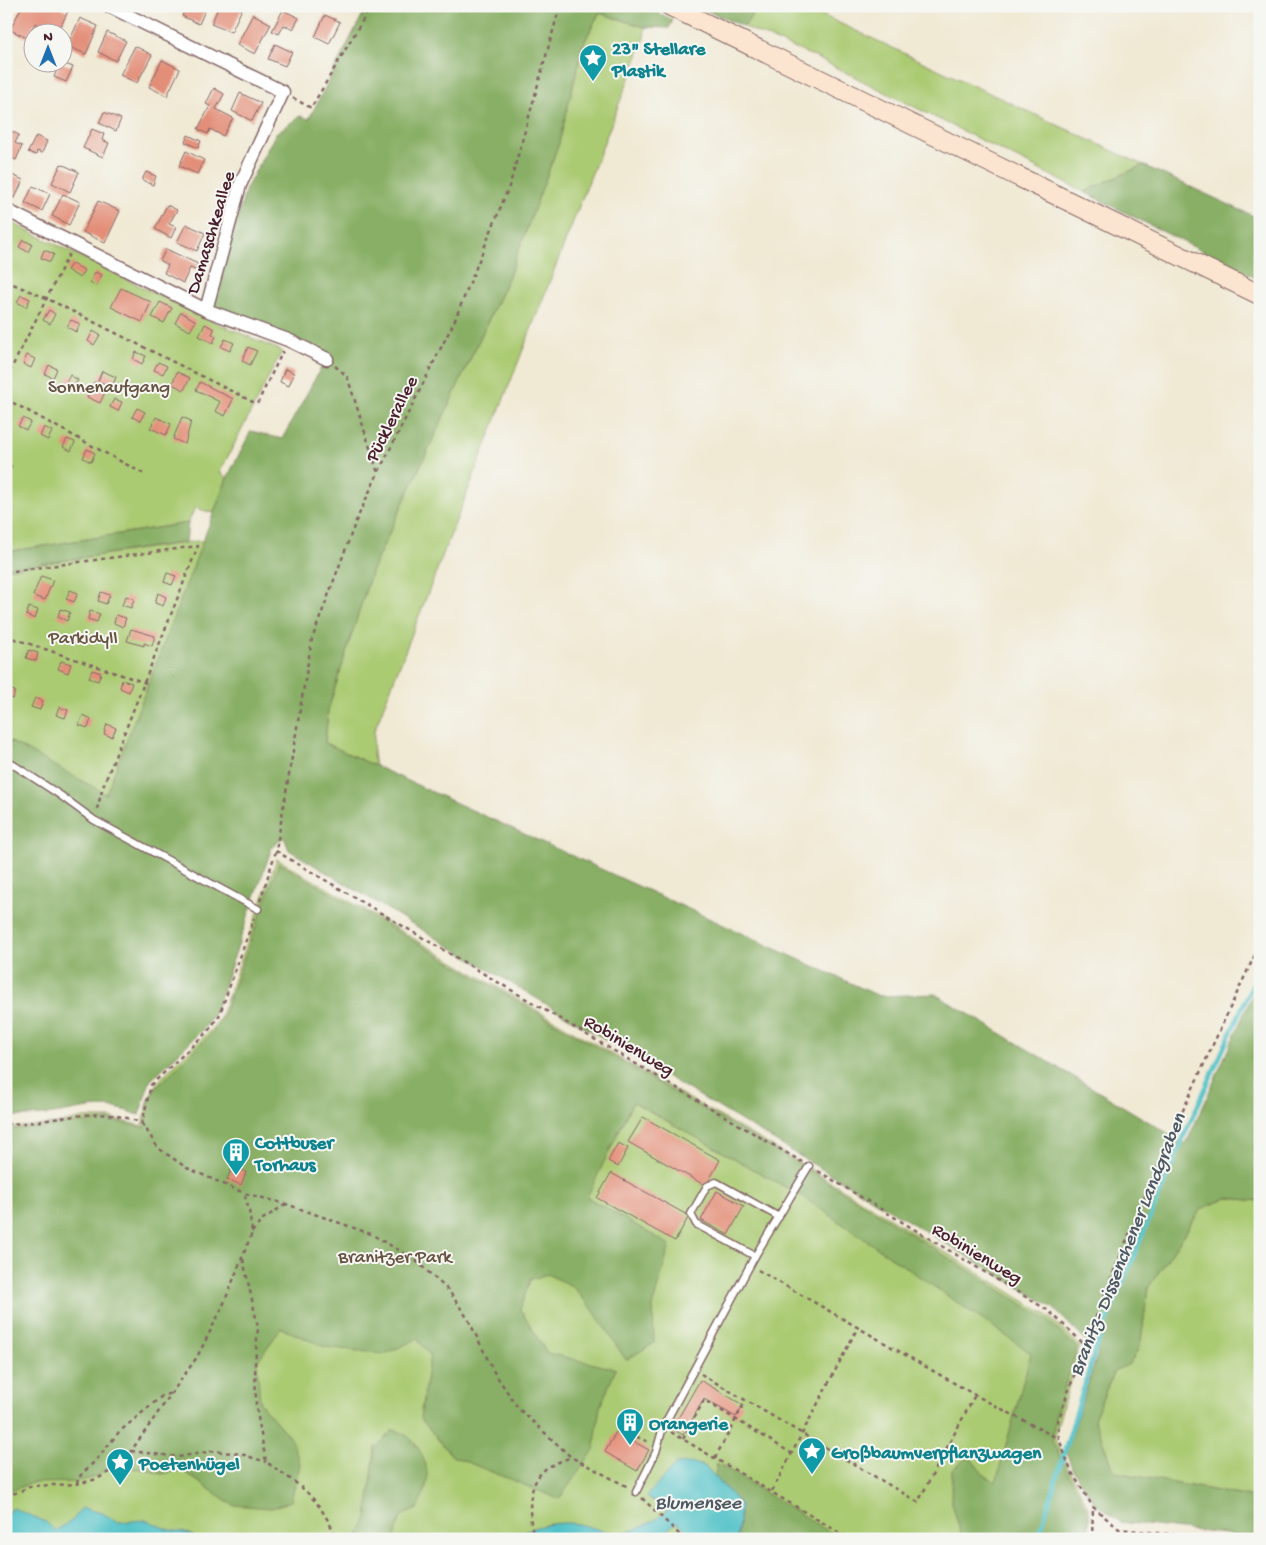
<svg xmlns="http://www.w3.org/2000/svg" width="1266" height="1545" viewBox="0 0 1266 1545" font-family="'Gochi Hand',sans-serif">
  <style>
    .green { fill: #abcb73; stroke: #7a754f }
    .forest { fill: #88af65; stroke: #696748 }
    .water { fill: #53c2c8; stroke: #4e707a }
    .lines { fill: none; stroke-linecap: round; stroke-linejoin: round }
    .stream { stroke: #53c2c8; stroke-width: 4.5 }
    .building { fill: #e38e78 }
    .lane-casing { stroke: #846666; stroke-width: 9 }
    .street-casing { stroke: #846666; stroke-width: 15 }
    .secondary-casing { stroke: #846666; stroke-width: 21 }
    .path { stroke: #846666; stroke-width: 2.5; stroke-dasharray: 4 4; stroke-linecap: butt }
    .lane { stroke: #fff; stroke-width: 6 }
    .street { stroke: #fff; stroke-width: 12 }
    .secondary { stroke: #fce5d0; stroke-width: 19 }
    .labels { text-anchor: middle; stroke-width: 4; stroke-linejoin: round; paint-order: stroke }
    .culture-label { font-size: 19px; font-weight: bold; fill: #0d838f; stroke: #f6f6f2; text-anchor: start }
    .street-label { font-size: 19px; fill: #4a1f2b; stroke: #f6f6f2 }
    .park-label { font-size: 19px; fill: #675341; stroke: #f6f6f2 }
    .water-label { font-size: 20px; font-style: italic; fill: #4d5862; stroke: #f6f6f2 }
  </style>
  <rect width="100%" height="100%" fill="#f6f6f2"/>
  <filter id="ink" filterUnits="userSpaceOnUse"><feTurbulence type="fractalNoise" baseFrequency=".02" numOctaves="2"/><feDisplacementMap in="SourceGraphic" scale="10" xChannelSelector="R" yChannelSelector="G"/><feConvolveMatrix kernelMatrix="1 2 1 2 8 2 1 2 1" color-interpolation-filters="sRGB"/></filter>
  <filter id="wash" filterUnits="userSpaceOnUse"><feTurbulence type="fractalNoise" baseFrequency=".0096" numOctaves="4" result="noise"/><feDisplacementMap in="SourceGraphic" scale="20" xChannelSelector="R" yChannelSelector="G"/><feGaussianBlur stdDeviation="1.12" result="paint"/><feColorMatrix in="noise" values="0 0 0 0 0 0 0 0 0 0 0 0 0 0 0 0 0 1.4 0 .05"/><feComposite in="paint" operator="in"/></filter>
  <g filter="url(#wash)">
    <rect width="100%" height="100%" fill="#f0e9d4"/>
    <g class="green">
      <path d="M758,6H809L820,14L1143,165L1084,192L815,57L744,27Z"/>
      <path d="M599,13L645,27L644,40L374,731L373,754L375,766L325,743L328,710L372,570L509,276L559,143L583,45Z"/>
      <path d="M6,220L203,317L282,351L220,472L227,478L214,513L195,508L188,523L6,552Z"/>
      <path d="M204,540L106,795L6,739V569Z"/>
      <path d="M277,859L807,1167L1047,1315L1080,1346L1056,1430L1055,1440L1090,1512L1089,1539H6V1128L55,1124L84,1118H110L143,1126C145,1113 147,1101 154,1089C167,1066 203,1043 220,1018Z"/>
      <path d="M1227,1198L1260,1201V1499L1115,1472L1094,1419L1114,1371L1129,1364L1141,1341L1148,1288L1201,1209Z"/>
    </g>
    <g class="forest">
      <path d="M367,6H643L673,20L669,28L645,27L599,13L583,45L559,143L509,276L372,570L328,710L325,743L879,996L935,994L1186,1144L1260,978V1201L1227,1198L1201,1209L1148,1288L1141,1341L1137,1352L1129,1364L1114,1371L1094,1419L1115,1472L1260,1499V1538L1120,1522L1094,1502L1073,1470L1066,1452L1098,1353L1052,1307L289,850L284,837L272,847L215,1012L205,1027L150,1081L139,1115C103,1101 89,1109 53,1114C37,1116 22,1116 6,1117V739L106,794L227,478L251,431L282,439L328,355L213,305L246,189L276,133L300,116L309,119Z"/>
      <path d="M697,6H758L744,27Z"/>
      <path d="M1143,165L1260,219V280L1084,192Z"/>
      <path d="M188,523L186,542L6,569V552Z"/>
      <path d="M279,863L807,1169L1046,1319L1077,1348L1055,1417L1052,1441L1088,1513V1539H962L951,1499L952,1470L969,1456L983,1474L996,1482L1031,1353L803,1197L633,1102L587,1197L670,1245L653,1304L654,1343L626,1360L593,1310L572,1286L547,1274L530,1280L520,1309L547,1353L616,1369L600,1407L594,1450L559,1499L452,1456L420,1418L430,1355L417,1339L385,1354L325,1347L281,1328L257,1362L260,1403L291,1439L300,1464L291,1501L272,1508L233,1505L181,1470L162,1474L141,1469L112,1467L92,1478L75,1482L31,1483L6,1493V1130L109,1120L145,1128L149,1103L155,1089L211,1034L222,1019Z"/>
      <path d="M393,1430C415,1432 432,1466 426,1487C424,1494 420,1502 417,1509L401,1516L394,1539H356L367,1518L375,1448Z"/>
      <path d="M717,1463L841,1539H737L741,1505L715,1477Z"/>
    </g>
    <g class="water">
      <path d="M694,1463L706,1467L741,1505L737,1539H696L677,1522L657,1539H501C524,1531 542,1523 567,1523C580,1523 589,1527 600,1530C625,1538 648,1526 667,1511L647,1496L676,1464Z"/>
      <path d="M13,1508L46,1522L55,1531L73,1520L82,1508L102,1513L118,1522L147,1520L166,1529L190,1534L197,1539H6V1514Z"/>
    </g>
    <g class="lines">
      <path class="stream" d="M1038,1539L1097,1344L1188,1127L1260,968"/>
    </g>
    <g id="blocks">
      <g class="building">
        <path d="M22,6H58L68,11L58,32L35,23L27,38L10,30Z"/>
        <path d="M186,6H207L199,24L182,16Z"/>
        <path d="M219,6H236L242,9L231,32L211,24Z"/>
        <path d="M283,10L299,18L293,29L284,25L279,34L272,31Z"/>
        <path d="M253,14L271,24L255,54L237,45Z"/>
        <path d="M325,15L340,22L329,44L315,37Z"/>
        <path d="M80,18L98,26L86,54L67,46Z"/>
        <path d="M107,32L126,41L116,61L98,52Z"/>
        <path d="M275,44L292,52L285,66L268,59Z"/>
        <path d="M135,46L152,55L137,83L120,75Z"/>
        <path d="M162,60L180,69L167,96L149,87Z"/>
        <path d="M60,62L73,67L66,82L54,77Z"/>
        <path d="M214,88L224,94L216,109L233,118L223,136L210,129L208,134L198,129L210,106L206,104Z"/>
        <path d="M240,93L261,103L252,121L232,111Z"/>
        <path d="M104,112L121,119L116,131L99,123Z"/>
        <path d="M92,129L104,134L102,140L109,143L103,157L83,148Z"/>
        <path d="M9,130L19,135L15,143L22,146L16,160L6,155V137Z"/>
        <path d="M188,135L201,141L198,148L185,142Z"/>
        <path d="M36,136L47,141L42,153L37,151L36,155L28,152Z"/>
        <path d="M186,151L204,160L197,174L179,166Z"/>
        <path d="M61,164L79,172L70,192L52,183Z"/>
        <path d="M146,172L156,176L153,185L142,180Z"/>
        <path d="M8,173L23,180L15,198L6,194Z"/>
        <path d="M33,186L50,194L42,211L25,203Z"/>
        <path d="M63,194L80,202L69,225L52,216Z"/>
        <path d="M98,201L120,211L105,243L83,232Z"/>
        <path d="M167,205L177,210L169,224L176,227L171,238L155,229Z"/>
        <path d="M186,224L205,233L197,251L177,242Z"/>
        <path d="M23,240L32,244L28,252L19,247Z"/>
        <path d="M166,249L198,264L195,270L190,268L183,283L164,273L168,265L160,261Z"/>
        <path d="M44,250L54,254L50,262L41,258Z"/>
        <path d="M72,263L84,270L80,278L67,270Z"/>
        <path d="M95,272L102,275L96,286L90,282Z"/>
        <path d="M121,288L151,302L142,322L111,307Z"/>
        <path d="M21,295L30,299L26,307L17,302Z"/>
        <path d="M160,302L172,308L164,323L152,317Z"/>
        <path d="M49,310L55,314L50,324L43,320Z"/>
        <path d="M181,312L196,321L190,331L175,323Z"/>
        <path d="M71,320L80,324L76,332L67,327Z"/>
        <path d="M205,324L214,329L212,334L216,336L213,343L199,336Z"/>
        <path d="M93,331L100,335L94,345L88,341Z"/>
        <path d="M225,339L234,343L230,351L221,347Z"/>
        <path d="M248,347L257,351L250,365L242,361Z"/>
        <path d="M136,352L146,356L142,364L133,359Z"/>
        <path d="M27,355L35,359L31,368L23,364Z"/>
        <path d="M158,362L167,366L163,374L154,370Z"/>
        <path d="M49,365L57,369L53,378L45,374Z"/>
        <path d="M285,369L294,373L289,386L280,382Z"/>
        <path d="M102,371L116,377L112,387L98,381Z"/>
        <path d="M177,372L190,378L184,390L172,384Z"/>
        <path d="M70,375L78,380L73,388L65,384Z"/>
        <path d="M94,382L107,388L100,403L87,397Z"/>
        <path d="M200,382L233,399L225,416L215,411L220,402L196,390Z"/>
        <path d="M114,399L122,402L118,411L110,407Z"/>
        <path d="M137,408L145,412L140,421L132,417Z"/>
        <path d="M156,417L171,424L166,435L150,428Z"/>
        <path d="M182,417L191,421L185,444L173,439Z"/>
        <path d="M23,418L31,422L26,430L18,426Z"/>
        <path d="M44,427L52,431L48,440L40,436Z"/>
        <path d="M67,439L75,442L71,451L63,447Z"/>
        <path d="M87,449L95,453L91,462L83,458Z"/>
        <path d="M6,463L12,466L6,478Z"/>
        <path d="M167,573L176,576L172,585L164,582Z"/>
        <path d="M41,576L53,580L45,600L33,596Z"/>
        <path d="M70,590L78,593L74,602L66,599Z"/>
        <path d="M101,592L110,595L106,604L98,601Z"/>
        <path d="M158,593L166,597L163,606L155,603Z"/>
        <path d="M126,596L134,599L131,608L122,605Z"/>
        <path d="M29,607L38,610L35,619L26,615Z"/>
        <path d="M60,609L70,612L67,621L58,617Z"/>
        <path d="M90,611L100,614L97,622L88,619Z"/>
        <path d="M116,615L126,618L123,627L114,623Z"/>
        <path d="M131,629L155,636L152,646L144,643V646L127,641Z"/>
        <path d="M29,650L38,653L36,661L26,658Z"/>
        <path d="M61,661L71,664L68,673L58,669Z"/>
        <path d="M92,670L101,673L98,681L89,678Z"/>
        <path d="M122,680L132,683L129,692L120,688Z"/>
        <path d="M6,688L15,691L13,699L6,697Z"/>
        <path d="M35,698L43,701L40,710L31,707Z"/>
        <path d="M59,707L68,710L65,718L56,715Z"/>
        <path d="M83,715L91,719L88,728L79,725Z"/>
        <path d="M107,724L116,728L112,737L104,734Z"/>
        <path d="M643,1117L720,1160L706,1186L628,1142Z"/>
        <path d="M618,1143L628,1148L618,1167L608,1161Z"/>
        <path d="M233,1166L246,1172L241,1185L227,1179Z"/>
        <path d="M611,1173L689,1216L675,1241L597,1198Z"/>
        <path d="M717,1191L744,1206L728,1235L701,1220Z"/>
        <path d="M700,1380L743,1405L736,1417L704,1399L683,1435L672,1429Z"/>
        <path d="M616,1432L649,1450L637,1471L605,1452Z"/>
      </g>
    </g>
  </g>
  <g filter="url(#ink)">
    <use href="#blocks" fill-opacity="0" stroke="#846666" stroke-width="1"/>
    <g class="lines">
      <g class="lane-casing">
        <g id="lane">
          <path d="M6,760L60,795L94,820L258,909"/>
          <path d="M755,1256L696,1224L691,1214L707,1186L716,1182L779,1217"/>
          <path d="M636,1492L656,1452L663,1427L755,1256L809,1166"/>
        </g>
      </g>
      <g class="street-casing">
        <g id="street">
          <path d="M6,210L206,310L240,185L283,92L109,6"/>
          <path d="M206,310L288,340L327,359"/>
        </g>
      </g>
      <g class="secondary-casing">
        <path id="secondary" d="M670,6L1260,295"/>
      </g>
      <g class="path">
        <path d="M293,98L311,108L371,6"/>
        <path d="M6,281L48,299L257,404L283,351"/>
        <path d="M335,366L347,376L378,473"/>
        <path d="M6,379L69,254"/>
        <path d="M6,399L144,474"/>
        <path d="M6,572L198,546L103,787L97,809"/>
        <path d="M6,636L146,683"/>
        <path d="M276,851L802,1162"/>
        <path d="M260,901L276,851L312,639L356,521L378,473L454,322L510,184L560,6"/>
        <path d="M142,1123L158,1148L187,1168L244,1193"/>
        <path d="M6,1124C56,1124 93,1103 142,1123L151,1085L208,1031L219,1016L254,918"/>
        <path d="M818,1171L1049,1311L1084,1344"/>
        <path d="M252,1232L263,1219L286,1204"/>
        <path d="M243,1259L258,1327L255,1364L256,1406L266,1462C303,1487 318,1496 337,1539"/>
        <path d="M758,1270L975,1395L1059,1439"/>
        <path d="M701,1374L918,1502L975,1395"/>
        <path d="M622,1418C627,1432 635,1437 649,1442"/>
        <path d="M671,1432L850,1539"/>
        <path d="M683,1439L704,1400L791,1453"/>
        <path d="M131,1451L178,1457L213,1451L241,1454L266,1462"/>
        <path d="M715,1458L745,1402"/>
        <path d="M77,1484L78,1478L97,1459L119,1432L162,1396L171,1393"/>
        <path d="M772,1491L858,1327"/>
        <path d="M6,1497L32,1486L77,1484L97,1479L122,1464L197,1357L222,1308L252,1233L249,1210L244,1193L286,1204L371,1234L414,1259L449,1291L468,1319L494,1372L518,1408L571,1457L628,1487"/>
        <path d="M642,1498L684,1539"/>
        <path d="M534,1539C529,1518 526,1488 543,1471C549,1465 562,1461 571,1457"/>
        <path d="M1092,1539L1093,1507"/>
        <path d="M1216,1539L1119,1529L1093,1507L1071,1471L1059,1439L1058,1421C1114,1257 1186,1101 1260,944"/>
      </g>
      <use href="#lane" class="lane"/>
      <use href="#street" class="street"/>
      <use href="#secondary" class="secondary"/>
    </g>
  </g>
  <defs>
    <g id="sight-pin" transform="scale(1.4375)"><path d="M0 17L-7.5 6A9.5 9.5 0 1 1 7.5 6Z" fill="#0f9aa8" stroke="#f6f6f2"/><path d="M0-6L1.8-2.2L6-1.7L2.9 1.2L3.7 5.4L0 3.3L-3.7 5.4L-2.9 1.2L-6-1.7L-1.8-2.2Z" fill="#fff"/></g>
    <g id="building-pin" transform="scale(1.4375)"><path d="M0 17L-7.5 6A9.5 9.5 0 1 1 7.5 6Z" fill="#0f9aa8" stroke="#f6f6f2"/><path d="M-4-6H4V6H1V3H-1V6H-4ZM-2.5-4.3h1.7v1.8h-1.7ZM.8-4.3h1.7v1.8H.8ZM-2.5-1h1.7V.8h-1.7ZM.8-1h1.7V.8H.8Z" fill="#fff"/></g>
  </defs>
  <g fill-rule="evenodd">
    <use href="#sight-pin" x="593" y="58"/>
    <use href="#building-pin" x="236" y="1152"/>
    <use href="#building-pin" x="630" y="1422"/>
    <use href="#sight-pin" x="812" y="1451"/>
    <use href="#sight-pin" x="120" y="1462"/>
  </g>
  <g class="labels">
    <g class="culture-label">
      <text x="612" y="54">23" Stellare<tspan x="612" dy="22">Plastik</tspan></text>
      <text x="255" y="1148">Cottbuser<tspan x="255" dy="22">Torhaus</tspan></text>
      <text x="649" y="1429">Orangerie</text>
      <text x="831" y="1458">Großbaumverpflanzwagen</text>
      <text x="139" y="1469">Poetenhügel</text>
    </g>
    <g class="street-label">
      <text transform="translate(209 232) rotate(-73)" y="7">Damaschkeallee</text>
      <text transform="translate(390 418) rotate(-63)" y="7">Pücklerallee</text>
      <text transform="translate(630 1044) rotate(31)" y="7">Robinienweg</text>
      <text transform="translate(978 1252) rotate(31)" y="7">Robinienweg</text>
    </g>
    <g class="park-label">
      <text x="109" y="392">Sonnenaufgang</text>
      <text x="83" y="643">Parkidyll</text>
      <text x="395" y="1262">Branitzer Park</text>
    </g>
    <g class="water-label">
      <text transform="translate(1126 1244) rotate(-68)" y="7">Branitz- Dissenchener Landgraben</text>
      <text x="698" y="1508">Blumensee</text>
    </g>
  </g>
  <rect width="1266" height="1545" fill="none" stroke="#f6f6f2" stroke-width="25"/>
  <g transform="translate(48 48)"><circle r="24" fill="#f6f6f2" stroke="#b1a0a2"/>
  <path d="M0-4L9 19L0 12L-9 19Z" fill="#1f6fb2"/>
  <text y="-8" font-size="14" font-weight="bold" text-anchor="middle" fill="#4a1f2b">N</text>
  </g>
</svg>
